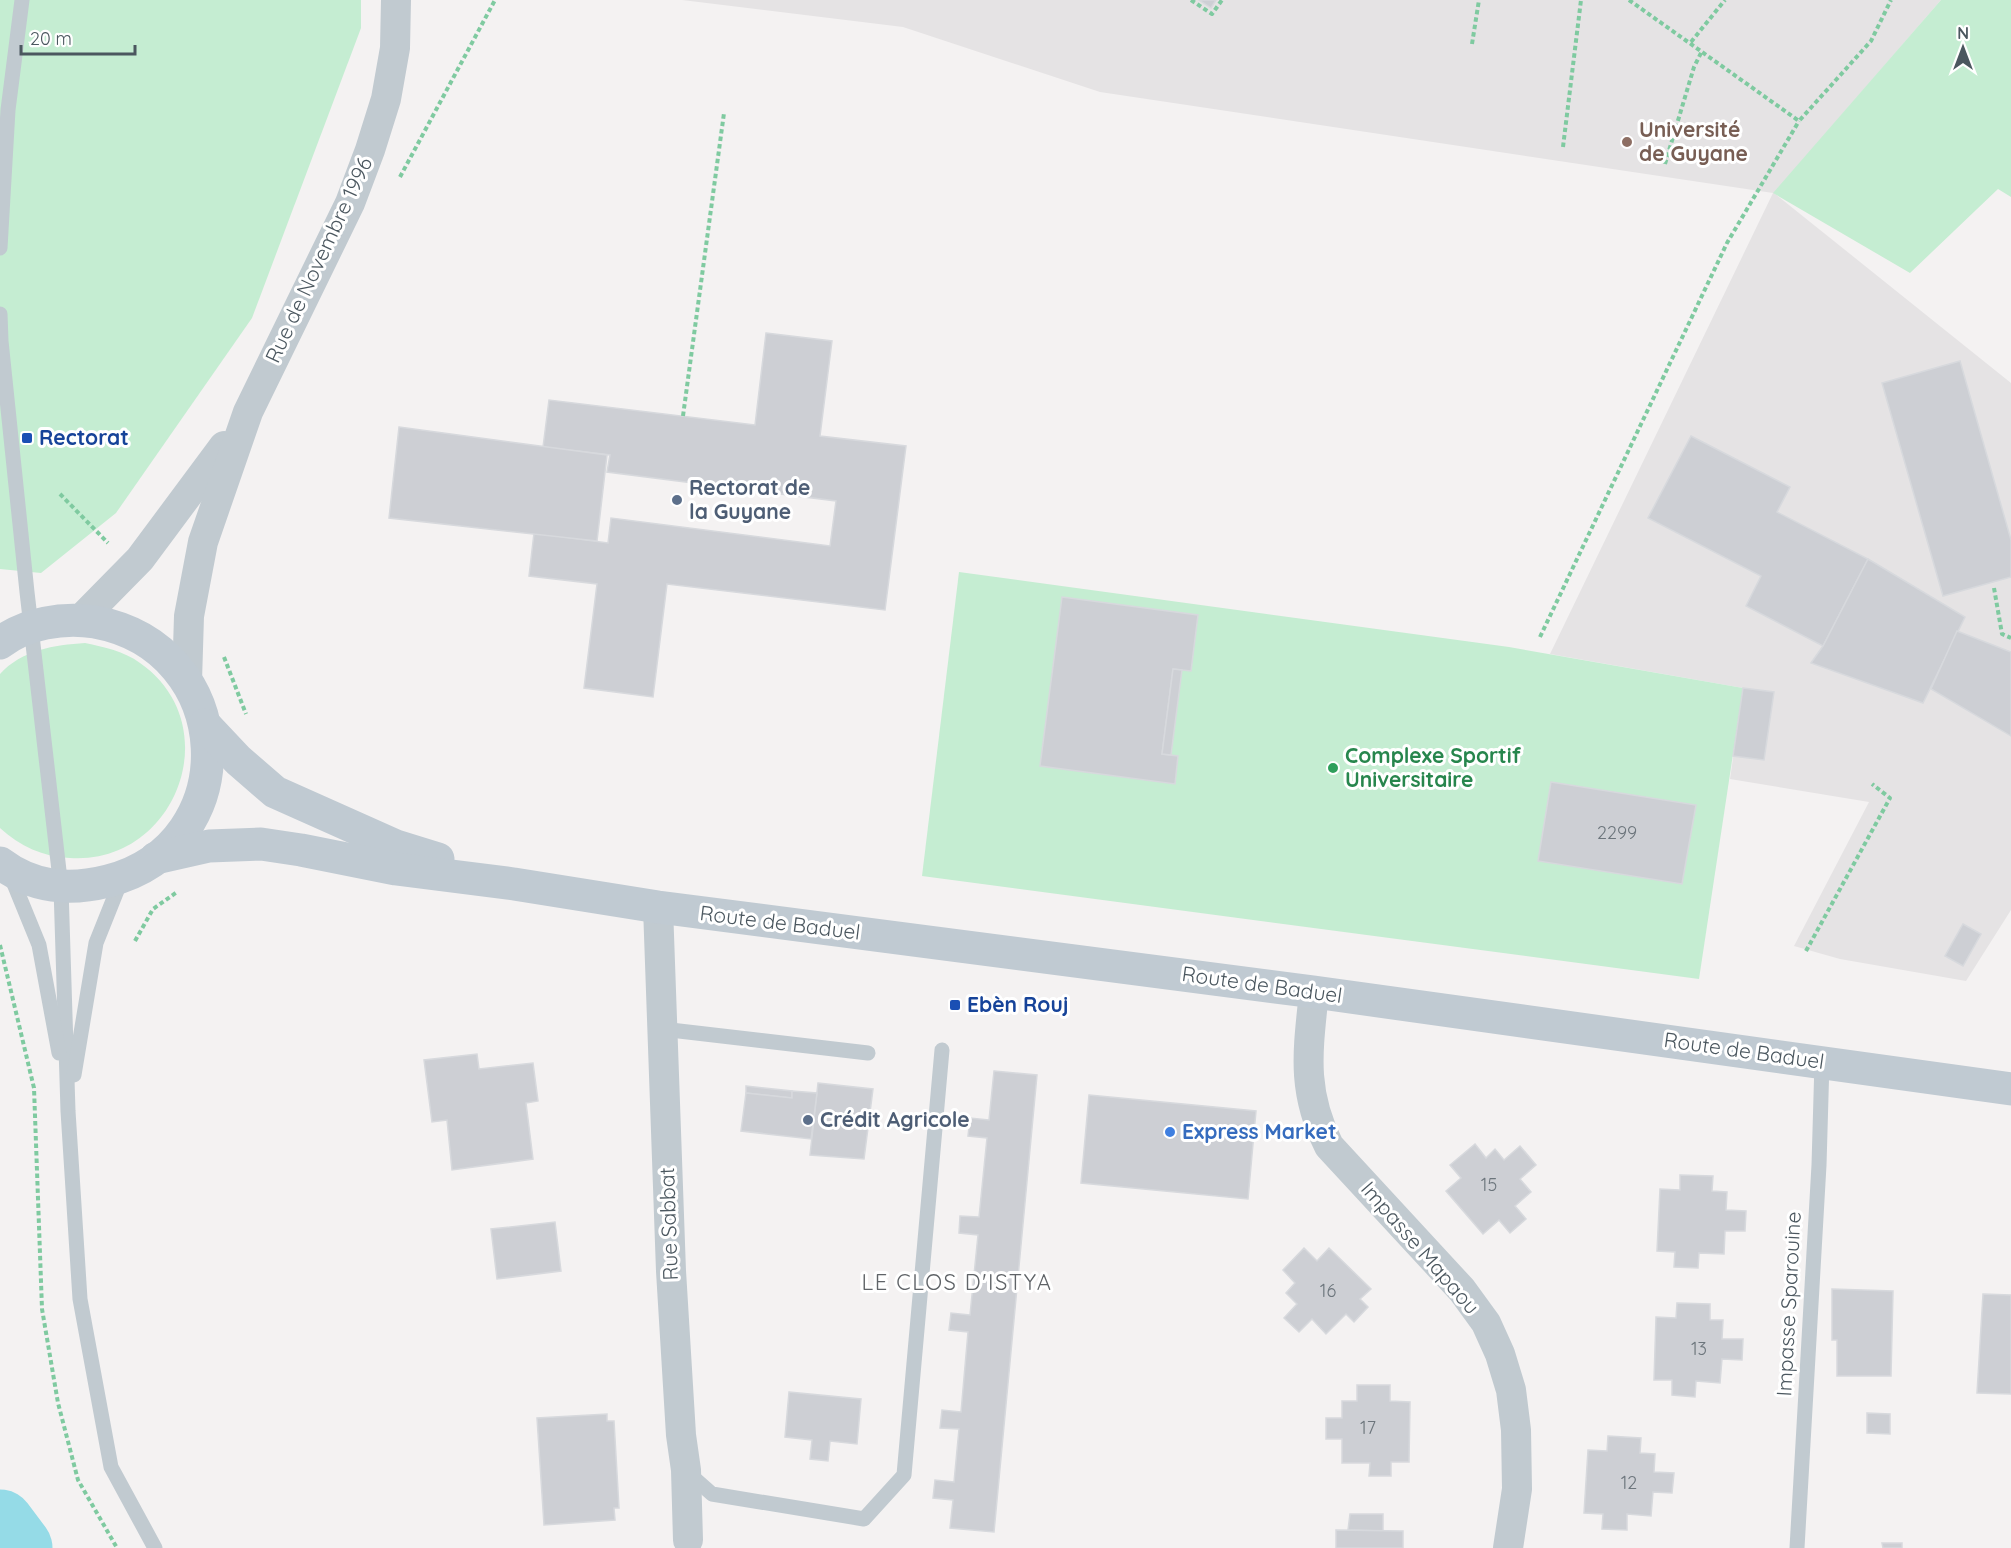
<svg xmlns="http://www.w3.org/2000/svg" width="2011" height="1548" viewBox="0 0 2011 1548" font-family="Quicksand,sans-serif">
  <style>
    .education { fill: #e5e3e4 }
    .green { fill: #c5edd2 }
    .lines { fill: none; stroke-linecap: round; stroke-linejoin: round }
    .river { stroke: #95dbe7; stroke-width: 69 }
    .building { fill: #cdcfd4; stroke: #d7d9dd; stroke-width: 1.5 }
    .path { stroke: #7fcaa0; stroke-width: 4; stroke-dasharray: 4.5 3; stroke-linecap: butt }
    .lane { stroke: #c1cad0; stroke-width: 15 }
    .street { stroke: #c1cad0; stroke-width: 30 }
    .secondary { stroke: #c0cad2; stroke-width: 33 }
    .education-dot { fill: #8d6e63; stroke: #fff; stroke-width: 2 }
    .transit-dot { fill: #1a4fb4; stroke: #fff; stroke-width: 2 }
    .service-dot { fill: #5c6f8a; stroke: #fff; stroke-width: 2 }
    .leisure-dot { fill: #2e9e5b; stroke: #fff; stroke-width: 2 }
    .shop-dot { fill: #3f7fe0; stroke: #fff; stroke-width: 2 }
    .labels { text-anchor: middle; stroke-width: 6; stroke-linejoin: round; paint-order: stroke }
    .number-label { font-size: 18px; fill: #6c757c }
    .education-label { font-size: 21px; font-weight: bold; fill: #785e54; stroke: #fff; text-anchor: start }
    .street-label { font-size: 21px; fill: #4b575f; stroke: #fff }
    .transit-label { font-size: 21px; font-weight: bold; fill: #164399; stroke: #fff; text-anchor: start }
    .service-label { font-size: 21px; font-weight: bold; fill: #4e5e75; stroke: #fff; text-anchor: start }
    .leisure-label { font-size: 21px; font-weight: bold; fill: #27864d; stroke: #fff; text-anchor: start }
    .shop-label { font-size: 21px; font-weight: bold; fill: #366cbe; stroke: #fff; text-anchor: start }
    .neighbourhood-label { font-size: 22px; letter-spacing: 1.5px; fill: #5f6367; stroke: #fff }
  </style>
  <rect width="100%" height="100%" fill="#f4f2f2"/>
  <path class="education" d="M682,0H1941L1774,193L2011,383V910L1966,981L1840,959L1794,946L1869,802L1730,779L1743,688L1550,654L1773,193L1100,92L903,27Z"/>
  <g class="green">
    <path d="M0,0H361V28L252,318L116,513L41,573L0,569Z"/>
    <path d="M1941,0H2011V197L1998,189L1910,273L1773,193Z"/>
    <path d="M959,572L1509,647L1743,688L1699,979L922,876Z"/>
    <path d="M85,643C104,647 124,651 140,663C229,725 176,865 70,858C43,857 20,846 0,828V674C22,650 54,645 85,643Z"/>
  </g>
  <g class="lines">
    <path class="river" d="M0,1524L18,1548"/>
  </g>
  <g class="building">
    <path d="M1199,0H1216L1211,8Z"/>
    <path d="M766,333L832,341L820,436L906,446L885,610L667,584L653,697L584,688L597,584L529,576L534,533L608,543L611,518L830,546L836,501L607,472L610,455L543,447L549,400L755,425Z"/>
    <path d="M1960,361L2011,540V577L1943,596L1882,383Z"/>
    <path d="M399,427L607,455L597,541L389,518Z"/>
    <path d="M1691,436L1790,487L1777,512L1868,559L1823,646L1746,606L1761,576L1648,518Z"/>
    <path d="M1868,559L1965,617L1923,703L1811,663L1823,646Z"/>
    <path d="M1062,597L1198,615L1191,671L1173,669L1162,754L1178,756L1175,784L1040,766Z"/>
    <path d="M1957,631L2011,652V736L1931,689Z"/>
    <path d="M1173,669L1182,670L1171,755L1162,754Z"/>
    <path d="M1743,688L1774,692L1764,760L1733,756Z"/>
    <path d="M1551,782L1696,805L1682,884L1538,861Z"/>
    <path d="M1963,924L1981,934L1963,966L1945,956Z"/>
    <path d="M477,1054L479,1069L533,1063L538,1101L526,1103L533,1159L452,1170L447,1120L432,1122L424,1060Z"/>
    <path d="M994,1071L1037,1075L994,1532L950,1528L953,1500L933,1498L935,1480L954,1482L959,1429L940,1428L942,1410L961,1412L968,1332L949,1330L951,1313L970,1315L978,1235L959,1233L960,1216L979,1217L987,1138L968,1136L970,1118L989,1120Z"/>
    <path d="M818,1083L873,1089L864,1159L810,1155Z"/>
    <path d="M746,1086L792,1091V1098L746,1093Z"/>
    <path d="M792,1091L817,1093L811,1139L741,1131L746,1093L792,1098Z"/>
    <path d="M1089,1095L1256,1111L1248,1199L1081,1183Z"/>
    <path d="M1475,1144L1486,1158L1495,1149L1504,1160L1520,1146L1536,1165L1520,1179L1531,1192L1515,1206L1526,1219L1510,1233L1499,1220L1483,1234L1446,1191L1461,1178L1450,1165Z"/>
    <path d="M1680,1175L1713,1176L1712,1191L1727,1192L1726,1210L1746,1211L1745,1231H1725L1724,1254L1699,1253L1698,1268L1674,1267L1675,1252L1657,1251L1660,1189L1680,1190Z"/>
    <path d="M555,1222L561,1271L497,1279L491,1229Z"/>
    <path d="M1304,1248L1317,1261L1329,1248L1371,1289L1360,1299L1368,1307L1354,1322L1346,1314L1326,1334L1312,1319L1299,1332L1284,1318L1297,1304L1286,1293L1295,1283L1283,1270Z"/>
    <path d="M1832,1289L1893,1291L1891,1376H1837V1340H1832Z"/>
    <path d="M1983,1294L2011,1295V1394L1977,1393Z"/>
    <path d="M1677,1303L1710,1304V1320H1723L1722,1339H1743L1742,1360L1722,1359L1720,1383L1696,1381L1695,1397L1672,1395V1380H1654L1656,1317L1676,1318Z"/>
    <path d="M1357,1385H1390V1401L1410,1402L1409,1462H1391V1476H1369L1370,1463H1342V1439H1326V1418H1342V1401H1357Z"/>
    <path d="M789,1392L861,1399L857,1444L830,1441L828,1461L810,1459L812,1440L785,1437Z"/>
    <path d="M1867,1413L1890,1414V1434L1867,1433Z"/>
    <path d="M607,1414V1421H614L619,1508H614L615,1520L544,1525L537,1418Z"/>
    <path d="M1608,1436L1641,1438L1640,1453L1655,1454L1654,1472L1674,1473L1672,1493L1653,1492L1651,1516L1627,1514V1530L1602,1529L1603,1514L1584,1513L1588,1450L1607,1451Z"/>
    <path d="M1350,1514H1383V1531L1348,1530Z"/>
    <path d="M1336,1530L1403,1531V1548H1336Z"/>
    <path d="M1882,1543H1902V1548H1883Z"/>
  </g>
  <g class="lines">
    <g class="path">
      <path d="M1191,0L1212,14L1222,0"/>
      <path d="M1629,0L1799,121L1871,41L1891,0"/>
      <path d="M1691,42L1725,0"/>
      <path d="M1472,44L1479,0"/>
      <path d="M1563,147L1581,0"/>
      <path d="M1665,164L1694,67L1702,51"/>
      <path d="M400,177L495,0"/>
      <path d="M683,416L724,113"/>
      <path d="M60,494L108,543"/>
      <path d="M1994,588L2002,634L2011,638"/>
      <path d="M1540,637L1727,243L1799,121"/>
      <path d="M224,657L246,714"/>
      <path d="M135,941L153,909L177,892"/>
      <path d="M0,945L34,1088L42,1309L58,1403L78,1480L117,1548"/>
      <path d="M1806,951L1890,798L1872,784"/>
    </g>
    <g class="lane">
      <path d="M0,248L8,110L22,0"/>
      <path d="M0,314L1,341L27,592L61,888L68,1111L80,1299L111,1467L155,1548"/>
      <path d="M10,874L39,945L59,1053"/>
      <path d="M662,1029L868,1053"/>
      <path d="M74,1075L96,943L122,878"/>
      <path d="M686,1471L712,1494L864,1519L904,1475L942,1050"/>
      <path d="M1797,1548L1819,1165L1822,1062"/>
    </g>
    <g class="street">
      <path d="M80,620L140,559L224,446"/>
      <path d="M187,681L189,616L203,542L248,412L350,203L370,150L386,99L395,48L396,0"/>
      <path d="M658,907L671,1271L681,1435L686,1470L688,1540"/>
      <path d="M1314,992C1308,1051 1301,1090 1329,1146L1462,1290L1486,1323L1500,1354L1511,1390L1516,1430L1517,1489L1508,1548"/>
    </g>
    <g class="secondary">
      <path d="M0,643C26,623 63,617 95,622C238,648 247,845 108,881C69,891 33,888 0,863"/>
      <path d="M205,725L238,760L275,792L396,846L438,859"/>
      <path d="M156,858L209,846L261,844L301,850L396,869L514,884L658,907L1314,992L2011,1089"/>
    </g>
  </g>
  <circle class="education-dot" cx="1627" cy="142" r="6"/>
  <g class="transit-dot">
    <rect x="21" y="432" width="12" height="12" rx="3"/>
    <rect x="949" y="999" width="12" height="12" rx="3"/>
  </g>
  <g class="service-dot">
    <circle cx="677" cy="500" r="6"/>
    <circle cx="808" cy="1120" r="6"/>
  </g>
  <circle class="leisure-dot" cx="1333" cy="768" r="6"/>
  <circle class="shop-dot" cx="1170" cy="1132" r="6"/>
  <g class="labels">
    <g class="number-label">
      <text x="1617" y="839">2299</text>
      <text x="1489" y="1191">15</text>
      <text x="1328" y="1297">16</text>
      <text x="1699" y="1355">13</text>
      <text x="1368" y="1434">17</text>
      <text x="1629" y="1489">12</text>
    </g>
    <g class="education-label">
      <text x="1639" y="137">Université<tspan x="1639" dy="24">de Guyane</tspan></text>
    </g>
    <g class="street-label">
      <text transform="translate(319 260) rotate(-65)" y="7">Rue de Novembre 1996</text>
      <text transform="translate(780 923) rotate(7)" y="7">Route de Baduel</text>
      <text transform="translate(1262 985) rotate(8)" y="7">Route de Baduel</text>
      <text transform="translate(1744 1051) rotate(8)" y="7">Route de Baduel</text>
      <text transform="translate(669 1224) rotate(-92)" y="7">Rue Sabbat</text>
      <text transform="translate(1420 1248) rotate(49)" y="7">Impasse Mapaou</text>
      <text transform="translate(1789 1304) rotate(-87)" y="7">Impasse Sparouine</text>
    </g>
    <g class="transit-label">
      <text x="39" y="445">Rectorat</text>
      <text x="967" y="1012">Ebèn Rouj</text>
    </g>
    <g class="service-label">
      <text x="689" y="495">Rectorat de<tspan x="689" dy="24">la Guyane</tspan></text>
      <text x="820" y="1127">Crédit Agricole</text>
    </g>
    <g class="leisure-label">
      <text x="1345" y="763">Complexe Sportif<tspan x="1345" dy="24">Universitaire</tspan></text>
    </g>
    <g class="shop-label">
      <text x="1182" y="1139">Express Market</text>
    </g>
    <g class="neighbourhood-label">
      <text x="957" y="1290">LE CLOS D'ISTYA</text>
    </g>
  </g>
  <g transform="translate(1963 48)" stroke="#ffffff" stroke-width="4.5" paint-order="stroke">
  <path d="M0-4.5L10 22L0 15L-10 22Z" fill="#4b575f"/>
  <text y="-9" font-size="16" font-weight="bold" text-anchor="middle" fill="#4b575f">N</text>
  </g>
  <path d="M21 45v9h114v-9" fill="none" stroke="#4b575f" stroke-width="3"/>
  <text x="30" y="45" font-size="18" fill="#4b575f" stroke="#ffffff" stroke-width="4.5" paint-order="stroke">20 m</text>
</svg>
